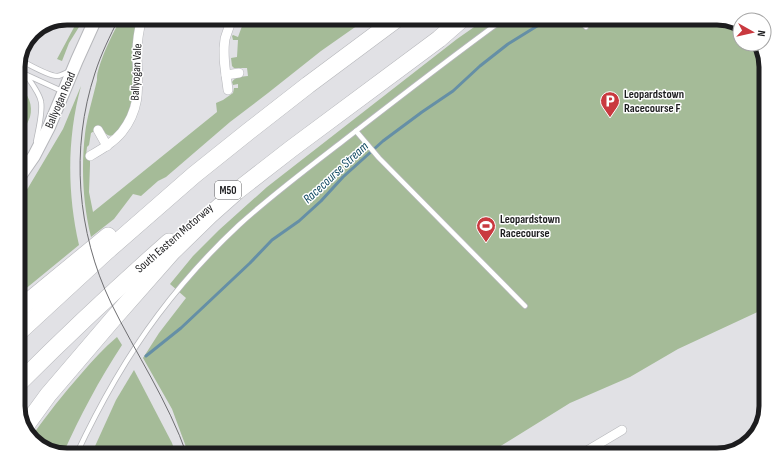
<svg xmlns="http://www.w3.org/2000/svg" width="784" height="473" viewBox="0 0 784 473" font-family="'Sofia Sans Condensed',sans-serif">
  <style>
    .green { fill: #a5bb98 }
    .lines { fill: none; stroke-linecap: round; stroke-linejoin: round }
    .stream { stroke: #658fa6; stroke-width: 3 }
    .service-casing { stroke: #b6b7bb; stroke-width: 6 }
    .minor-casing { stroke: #b6b7bb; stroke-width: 10 }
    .tertiary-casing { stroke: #b6b7bb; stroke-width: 14 }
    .motorway-casing { stroke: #b6b7bb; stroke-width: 18 }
    .service { stroke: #fff; stroke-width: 4.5 }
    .minor { stroke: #fff; stroke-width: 9 }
    .tertiary { stroke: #fff; stroke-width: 12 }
    .motorway { stroke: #fff; stroke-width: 17 }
    .tram { stroke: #6e6e71; stroke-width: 1 }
    .labels { text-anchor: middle; stroke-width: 3; stroke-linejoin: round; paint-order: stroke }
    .shield { fill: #fff; stroke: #616162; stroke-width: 1 }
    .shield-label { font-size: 11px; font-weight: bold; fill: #1d1d1f }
    .street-label { font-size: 12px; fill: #1d1d1f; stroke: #fff }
    .poi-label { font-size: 12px; font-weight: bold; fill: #1d1d1f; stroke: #fff; text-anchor: start }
    .water-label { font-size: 13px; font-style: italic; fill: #0e4760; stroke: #fff }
    .rim { fill: none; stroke: #1d1d1f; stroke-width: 5 }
  </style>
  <rect width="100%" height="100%" fill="#e1e1e5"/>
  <g class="green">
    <path d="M79,18H83L79,27L69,43L62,61L57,59Z"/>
    <path d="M121,18H137L136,25C135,55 139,110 117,132C109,140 106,134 101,127L91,133L89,145L87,147L86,155L90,161V165L89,192L93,212L217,112L216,103L223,100L233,93L234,88H238V84L233,85L232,82C236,76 241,77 248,76L247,68H234L232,66L231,58L237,57L238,40H233L232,36L233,35L238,37L245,18H368L321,51L268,93L230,122L166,177L158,181L141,196L133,194L114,219L91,237C83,204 81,168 85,134C87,116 93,98 97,80C97,77 97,74 98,71C103,53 112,35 121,18Z"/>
    <path d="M487,18H717L740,24V44H760L766,64V308L678,349L630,377L570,403L486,455H189L172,409L143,358L159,333L186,298L170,284L193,256L219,230L267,187L457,39Z"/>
    <path d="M81,86C67,138 67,192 79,245L18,295V199L28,188L63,129Z"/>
    <path d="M18,87C29,93 33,106 30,117C28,122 25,127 24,132C23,140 23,146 18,153Z"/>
    <path d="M117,337L122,345C99,380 80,416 63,454L42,448L31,437C47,415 63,394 81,374C92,361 104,348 117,337Z"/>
    <path d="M134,370L172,443L176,455H91L116,400Z"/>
  </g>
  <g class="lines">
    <path class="stream" d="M146,356L181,328L250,263L272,240L299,221L321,201L343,177L383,141L422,112L453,91L480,66L508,44L550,18"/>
    <g class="service-casing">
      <g id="service">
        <path d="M577,18L586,27"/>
        <path d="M20,60C28,64 50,77 58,76C62,75 66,73 70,71"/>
        <path d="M18,71L64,92"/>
        <path d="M26,75C30,81 40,94 41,102C43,112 38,131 36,142"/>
        <path d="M356,131L379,158L525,306"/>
        <path d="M184,453V455"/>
        <path d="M76,455C99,406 125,359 158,315C182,283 210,252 239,225C272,195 308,168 343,141C397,99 450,58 505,18"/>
      </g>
    </g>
    <g class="minor-casing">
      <g id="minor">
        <path d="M226,75L239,73"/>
        <path d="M228,90C226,73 222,56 225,39C227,32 230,25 232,18"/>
        <path d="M98,130L107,146"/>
        <path d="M90,156C102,149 114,142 122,132C143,105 137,82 137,52C137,40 139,29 142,18"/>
        <path d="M580,455L622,430"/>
      </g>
    </g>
    <g class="tertiary-casing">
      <path id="tertiary" d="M18,179L34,156L49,127L77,60L96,18"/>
    </g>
    <g class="motorway-casing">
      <g id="motorway">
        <path d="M18,310L108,236"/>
        <path d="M18,333L107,251L194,175L249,131L308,85L398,18"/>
        <path d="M18,384C67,335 117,288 169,242"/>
        <path d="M24,428L48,395L113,319L172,252L210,215L237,191L291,149L439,39L463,18"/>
      </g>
    </g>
    <use href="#service" class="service"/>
    <use href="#minor" class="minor"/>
    <use href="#tertiary" class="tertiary"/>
    <use href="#motorway" class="motorway"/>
    <path class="tram" d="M119,18C110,36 101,54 95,73C70,149 77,232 111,303C136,354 168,401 187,455"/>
  </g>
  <defs>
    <g id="parking-pin" transform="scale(1)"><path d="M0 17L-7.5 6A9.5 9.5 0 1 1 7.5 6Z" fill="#c9393f" stroke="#fff"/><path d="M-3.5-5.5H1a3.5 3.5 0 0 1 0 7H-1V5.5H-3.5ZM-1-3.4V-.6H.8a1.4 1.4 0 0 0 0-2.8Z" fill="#fff"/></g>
    <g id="stadium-pin" transform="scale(1)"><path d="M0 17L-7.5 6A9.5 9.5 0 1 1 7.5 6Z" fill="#c9393f" stroke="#fff"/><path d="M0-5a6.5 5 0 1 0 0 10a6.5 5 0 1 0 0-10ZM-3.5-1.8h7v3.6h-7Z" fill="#fff"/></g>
  </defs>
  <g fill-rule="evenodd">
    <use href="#parking-pin" x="610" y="101"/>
    <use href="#stadium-pin" x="486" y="226"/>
  </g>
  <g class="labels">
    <rect class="shield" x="215" y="181" width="26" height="18" rx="3"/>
    <g class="shield-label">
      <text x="228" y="194">M50</text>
    </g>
    <g class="street-label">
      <text transform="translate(136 72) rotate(-87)" y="4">Ballyogan Vale</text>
      <text transform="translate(60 100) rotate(-67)" y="4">Ballyogan Road</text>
      <text transform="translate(174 238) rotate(-41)" y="4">South Eastern Motorway</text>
    </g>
    <g class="poi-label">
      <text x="624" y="98">Leopardstown<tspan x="624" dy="14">Racecourse F</tspan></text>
      <text x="500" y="223">Leopardstown<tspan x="500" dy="14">Racecourse</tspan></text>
    </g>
    <g class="water-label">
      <text transform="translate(335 172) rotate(-43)" y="5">Racecourse Stream</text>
    </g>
  </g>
  <path d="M0 0H784V473H0ZM67 25H717A42 42 0 0 1 759 67V406A42 42 0 0 1 717 448H67A42 42 0 0 1 25 406V67A42 42 0 0 1 67 25Z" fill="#fff" fill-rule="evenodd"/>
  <path class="rim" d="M67 25H717A42 42 0 0 1 759 67V406A42 42 0 0 1 717 448H67A42 42 0 0 1 25 406V67A42 42 0 0 1 67 25Z"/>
  <g transform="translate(752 32) rotate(98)"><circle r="19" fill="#ffffff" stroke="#a5a5a5"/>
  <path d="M0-3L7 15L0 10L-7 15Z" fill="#c9393f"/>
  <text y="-6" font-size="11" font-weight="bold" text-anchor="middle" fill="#1d1d1f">N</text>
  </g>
</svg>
